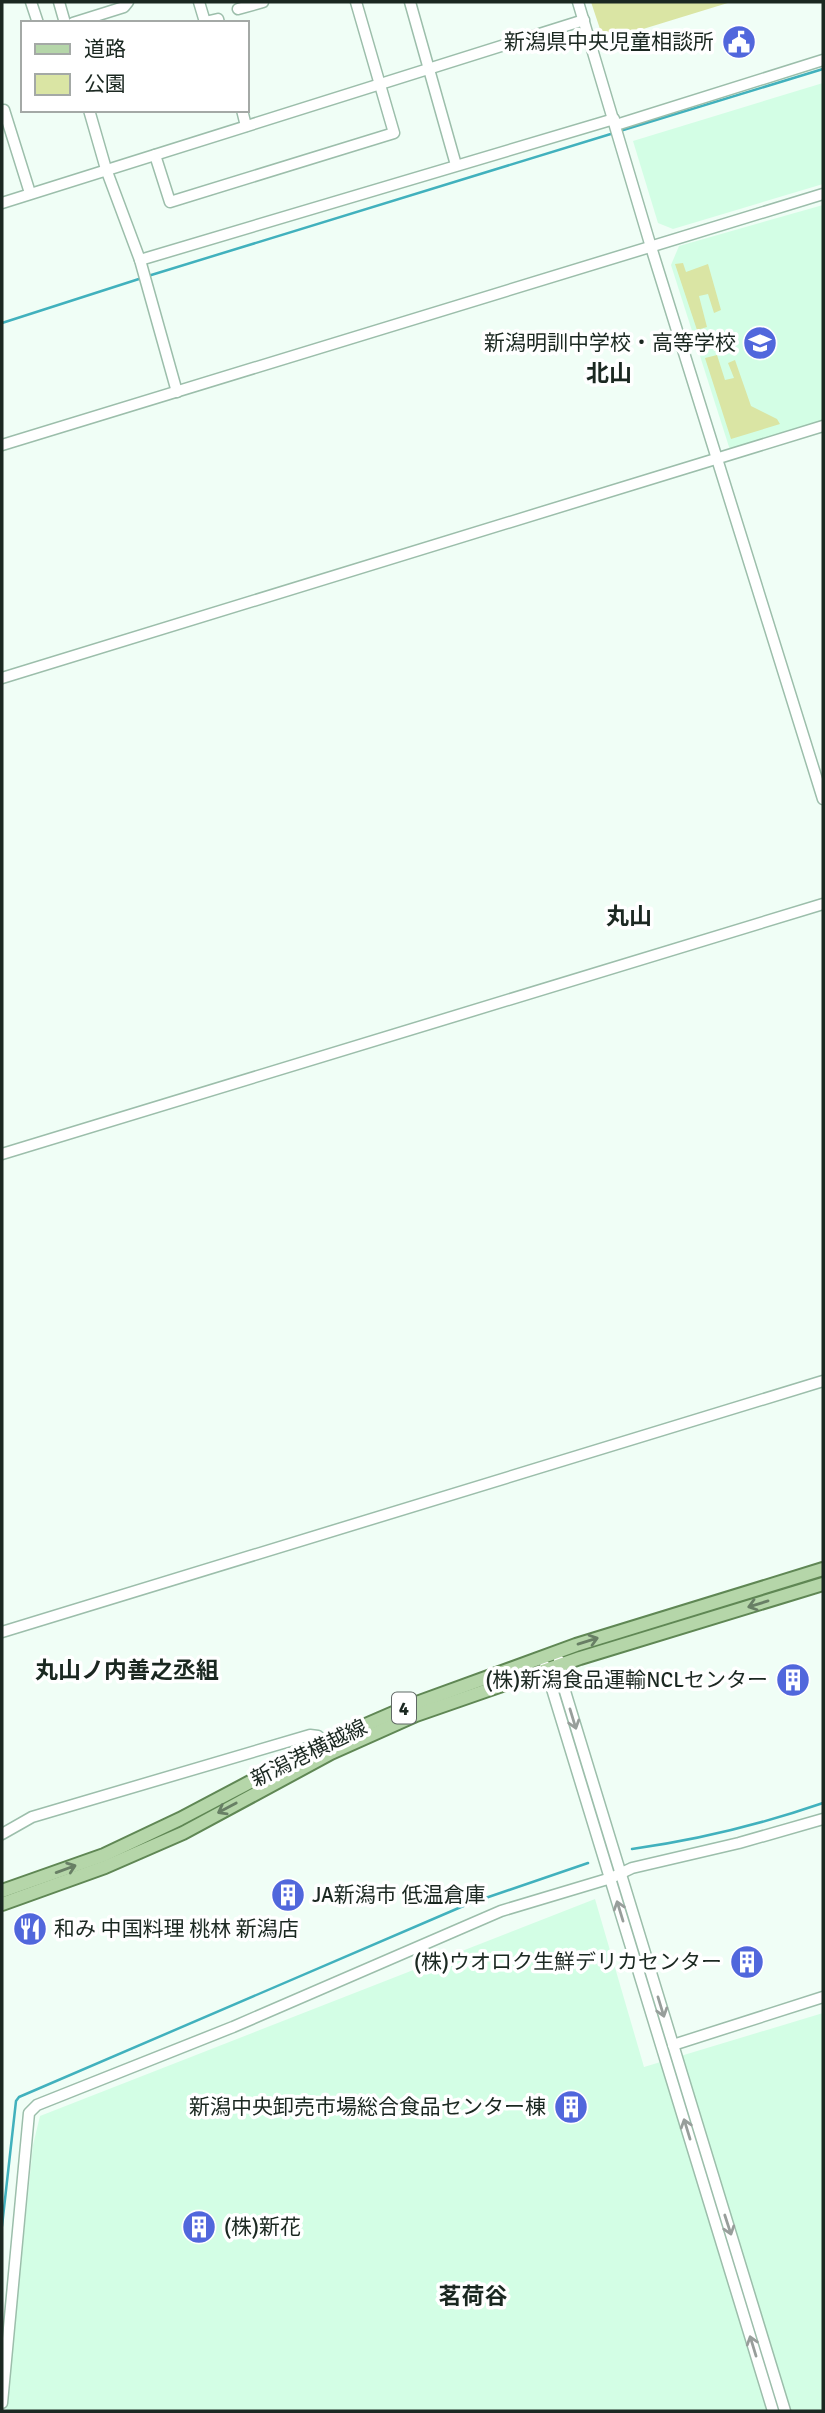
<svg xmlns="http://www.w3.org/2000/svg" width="825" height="2413" viewBox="0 0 825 2413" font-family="Signika,'Noto Sans JP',sans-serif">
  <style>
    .built { fill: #d3fee5 }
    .green { fill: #dae5a4 }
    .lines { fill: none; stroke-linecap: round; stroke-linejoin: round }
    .stream { stroke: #41b1bd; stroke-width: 2.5 }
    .minor-casing { stroke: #9cbeab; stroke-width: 13 }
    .major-casing { stroke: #5f8754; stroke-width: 16 }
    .minor { stroke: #fff; stroke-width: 10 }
    .major { stroke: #b5d6a9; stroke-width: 12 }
    .oneway { stroke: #687f65 }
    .oneway2 { stroke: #989e9b }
    .labels { text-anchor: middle; stroke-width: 7; stroke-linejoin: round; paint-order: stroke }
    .shield { fill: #fff; stroke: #5f6864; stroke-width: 2 }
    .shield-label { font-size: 19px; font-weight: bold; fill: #1b2821 }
    .poi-label { font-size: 21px; fill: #1b2821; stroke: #fff; text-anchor: end }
    .street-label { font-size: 21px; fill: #1b2821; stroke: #fff }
    .neighbourhood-label { font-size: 23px; font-weight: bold; fill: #1b2821; stroke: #fff }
  </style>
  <rect width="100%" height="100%" fill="#f0fef6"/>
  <g class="built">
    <path d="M823,83V184L673,229L658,223L633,141Z"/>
    <path d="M823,205V420L730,450L671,265L679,246Z"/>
    <path d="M595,1899L644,2067L823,2013V2411H6L33,2145L40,2116Z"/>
  </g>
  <g class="green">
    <path d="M591,2H731L604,41Z"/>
    <path d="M683,263L686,272L708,264L721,310L714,313L708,294L699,296L707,327L697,330L675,264Z"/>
    <path d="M717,355L725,380L734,378L728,363L735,360L751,406L777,419L780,424L731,439L705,358Z"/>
  </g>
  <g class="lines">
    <g class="stream">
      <path d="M620,131L823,69"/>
      <path d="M148,276L614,133"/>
      <path d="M2,323L142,278"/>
      <path d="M632,1849C697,1840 762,1824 823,1803"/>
      <path d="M2,2226L16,2101L19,2097L468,1904L588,1863"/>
    </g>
    <g class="minor-casing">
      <g id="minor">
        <path d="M31,2L38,23"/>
        <path d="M59,2L65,23"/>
        <path d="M199,2L205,22L218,19L219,23"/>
        <path d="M410,2L456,165"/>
        <path d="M578,2L651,247L823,799"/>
        <path d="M238,9L263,2"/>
        <path d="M73,23L124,7L128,2"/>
        <path d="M89,110L106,169L140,260L177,392"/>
        <path d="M242,110L246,126"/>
        <path d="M2,111L4,110L30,193"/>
        <path d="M616,125L823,60"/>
        <path d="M155,155L170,202L394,133L356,2"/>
        <path d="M2,203L584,20"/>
        <path d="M140,260L614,119"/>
        <path d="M2,445L823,194"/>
        <path d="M2,678L823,426"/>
        <path d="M2,1154L823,904"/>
        <path d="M2,1632L823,1381"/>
        <path d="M559,1660L564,1688L785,2411"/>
        <path d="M545,1666L773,2411"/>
        <path d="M2,1834L32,1817L310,1735L318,1736L324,1743"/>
        <path d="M673,2045L823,1997"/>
        <path d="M2,2403L29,2113L37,2105L233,2027L501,1911L611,1878L632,1868L739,1843L823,1819"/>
      </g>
    </g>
    <g class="major-casing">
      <g id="major">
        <path d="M2,1891L104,1855L180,1819L324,1743L414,1704L576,1645L823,1569"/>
        <path d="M2,1904L105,1867L183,1833L331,1753L416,1715L580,1658L823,1584"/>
      </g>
    </g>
    <use href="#minor" class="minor"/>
    <use href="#major" class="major"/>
  </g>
  <defs><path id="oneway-shaft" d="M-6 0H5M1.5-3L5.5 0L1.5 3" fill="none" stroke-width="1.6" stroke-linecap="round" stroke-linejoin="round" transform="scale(1.75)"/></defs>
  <g class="oneway">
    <use href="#oneway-shaft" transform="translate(758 1604) rotate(163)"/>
    <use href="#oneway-shaft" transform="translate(588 1641) rotate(-17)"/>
    <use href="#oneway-shaft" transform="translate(227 1808) rotate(152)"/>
    <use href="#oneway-shaft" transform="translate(66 1869) rotate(-20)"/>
  </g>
  <g class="oneway2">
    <use href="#oneway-shaft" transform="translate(573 1719) rotate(73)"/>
    <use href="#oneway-shaft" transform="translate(620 1911) rotate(-107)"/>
    <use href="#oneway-shaft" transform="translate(661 2007) rotate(73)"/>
    <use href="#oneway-shaft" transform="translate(687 2129) rotate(-107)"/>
    <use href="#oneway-shaft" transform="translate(728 2225) rotate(72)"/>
    <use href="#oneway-shaft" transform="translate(753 2346) rotate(-107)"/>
  </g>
  <defs>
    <g id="civic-disc" transform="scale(1.75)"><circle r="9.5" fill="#5167dc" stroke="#fff"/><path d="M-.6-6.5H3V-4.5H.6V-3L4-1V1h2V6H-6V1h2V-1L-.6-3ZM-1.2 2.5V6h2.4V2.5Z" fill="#fff"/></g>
    <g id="school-disc" transform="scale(1.75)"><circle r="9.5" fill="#5167dc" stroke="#fff"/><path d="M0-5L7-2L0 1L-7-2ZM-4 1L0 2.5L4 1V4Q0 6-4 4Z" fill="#fff"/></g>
    <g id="building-disc" transform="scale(1.75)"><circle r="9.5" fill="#5167dc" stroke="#fff"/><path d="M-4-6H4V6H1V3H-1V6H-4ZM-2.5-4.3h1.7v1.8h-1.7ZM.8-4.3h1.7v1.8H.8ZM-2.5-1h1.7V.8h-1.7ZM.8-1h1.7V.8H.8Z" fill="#fff"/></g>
    <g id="restaurant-disc" transform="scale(1.75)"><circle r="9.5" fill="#5167dc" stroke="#fff"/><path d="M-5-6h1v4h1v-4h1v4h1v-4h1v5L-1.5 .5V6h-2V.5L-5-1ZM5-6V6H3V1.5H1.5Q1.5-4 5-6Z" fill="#fff"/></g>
  </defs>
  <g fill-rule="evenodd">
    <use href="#civic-disc" x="739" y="42"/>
    <use href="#school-disc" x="760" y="343"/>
    <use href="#building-disc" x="793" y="1680"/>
    <use href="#building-disc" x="288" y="1895"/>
    <use href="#restaurant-disc" x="30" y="1929"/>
    <use href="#building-disc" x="747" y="1962"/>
    <use href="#building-disc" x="571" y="2107"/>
    <use href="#building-disc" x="199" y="2227"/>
  </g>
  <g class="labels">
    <rect class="shield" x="392" y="1692.5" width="24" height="31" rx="5"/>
    <g class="shield-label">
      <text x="404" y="1715">4</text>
    </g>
    <g class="poi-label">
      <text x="714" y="49">新潟県中央児童相談所</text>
      <text x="736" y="350">新潟明訓中学校・高等学校</text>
      <text x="768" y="1687">(株)新潟食品運輸NCLセンター</text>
      <text x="312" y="1902" text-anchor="start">JA新潟市 低温倉庫</text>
      <text x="54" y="1936" text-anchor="start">和み 中国料理 桃林 新潟店</text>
      <text x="722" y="1969">(株)ウオロク生鮮デリカセンター</text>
      <text x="546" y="2114">新潟中央卸売市場総合食品センター棟</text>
      <text x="224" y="2234" text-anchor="start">(株)新花</text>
    </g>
    <g class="street-label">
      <text transform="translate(309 1753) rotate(-26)" y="7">新潟港横越線</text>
    </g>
    <g class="neighbourhood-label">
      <text x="609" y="381">北山</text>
      <text x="629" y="924">丸山</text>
      <text x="127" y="1678">丸山ノ内善之丞組</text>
      <text x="473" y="2304">茗荷谷</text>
    </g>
  </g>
  <rect width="825" height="2413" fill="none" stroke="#1b2821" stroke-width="7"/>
  <rect x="21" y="21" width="228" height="91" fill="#ffffff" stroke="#a4a9a6" stroke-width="2"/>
  <rect x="35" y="44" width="35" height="10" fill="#b5d6a9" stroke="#a4a9a6" stroke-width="2"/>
  <text x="84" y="56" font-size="21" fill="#1b2821">道路</text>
  <rect x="35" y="74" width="35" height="21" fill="#dae5a4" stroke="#a4a9a6" stroke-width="2"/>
  <text x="84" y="91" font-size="21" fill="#1b2821">公園</text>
</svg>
